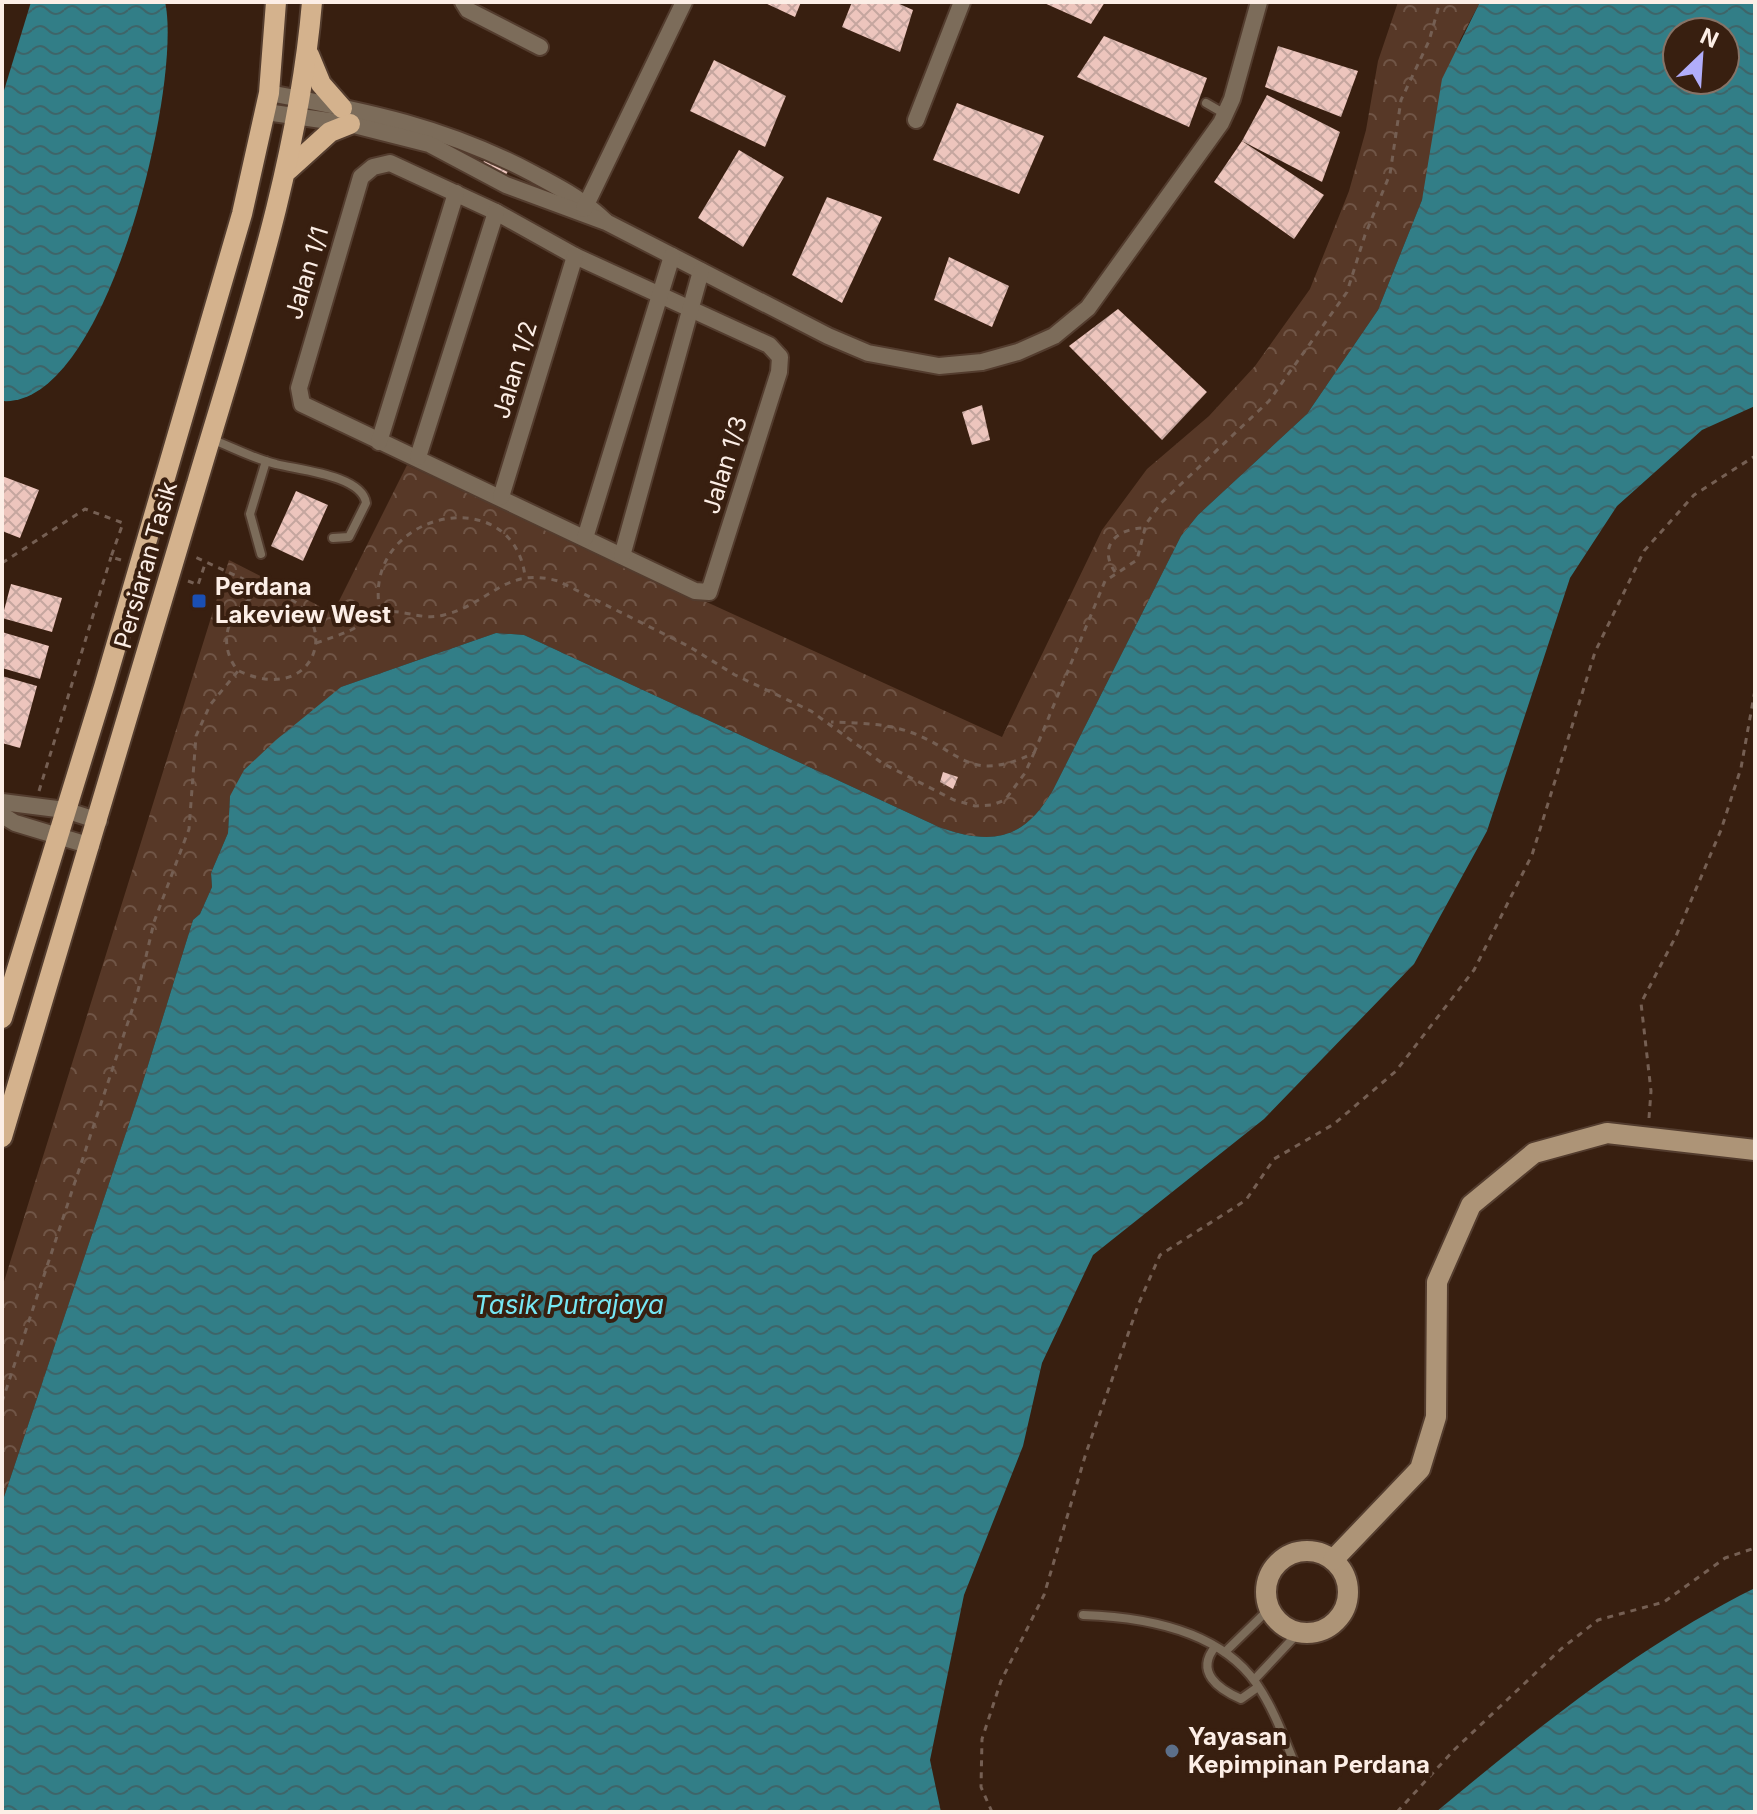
<svg xmlns="http://www.w3.org/2000/svg" width="1757" height="1814" viewBox="0 0 1757 1814" font-family="Inter,sans-serif">
  <style>
    .park { fill: url(#park-crowns) }
    .water { fill: url(#water-waves); fill-rule: evenodd }
    .building { fill: url(#building-cross-hatch) }
    .lines { fill: none; stroke-linecap: round; stroke-linejoin: round }
    .lane-casing { stroke: #533c2e; stroke-width: 12 }
    .street-casing { stroke: #533c2e; stroke-width: 20 }
    .secondary-casing { stroke: #533c2e; stroke-width: 24 }
    .primary-casing { stroke: #533c2e; stroke-width: 24 }
    .path { stroke: #755f53; stroke-width: 3; stroke-dasharray: 6 6; stroke-linecap: butt }
    .lane { stroke: #7c6c5a; stroke-width: 8 }
    .street { stroke: #7c6c5a; stroke-width: 16 }
    .secondary { stroke: #ad9477; stroke-width: 20 }
    .primary { stroke: #d4b28d; stroke-width: 20 }
    .transit-dot { fill: #1a4fb4; stroke: #381f10; stroke-width: 3 }
    .service-dot { fill: #5c6f8a; stroke: #381f10; stroke-width: 3 }
    .labels { text-anchor: middle; stroke-width: 8; stroke-linejoin: round; paint-order: stroke }
    .street-label { font-size: 24px; fill: #fceee6; stroke: #381f10 }
    .poi-label { font-size: 24px; font-weight: bold; fill: #fceee6; stroke: #381f10; text-anchor: start }
    .water-label { font-size: 26px; font-style: italic; fill: #76e7f5; stroke: #381f10 }
  </style>
  <defs>
    <pattern id="park-crowns" width="20" height="18" patternUnits="userSpaceOnUse" patternTransform="scale(2)"><rect width="20" height="18" fill="#573827"/><path d="M2 6a3 3 0 1 1 6 0M12 15a3 3 0 1 1 6 0" fill="none" stroke="#705546"/></pattern>
    <pattern id="water-waves" width="16" height="10" patternUnits="userSpaceOnUse" patternTransform="scale(2)"><rect width="16" height="10" fill="#327e87"/><path d="M0 5q4-4 8 0t8 0" fill="none" stroke="#3e6569"/></pattern>
    <pattern id="building-cross-hatch" width="8" height="8" patternUnits="userSpaceOnUse" patternTransform="scale(2)"><rect width="8" height="8" fill="#edc5bd"/><path d="M0 0l8 8M0 8l8-8" fill="none" stroke="#c5a69f"/></pattern>
  </defs>
  <rect width="100%" height="100%" fill="#381f10"/>
  <path class="park" d="M1398,2H1480L1460,40L1422,200L1378,310L1307,414L1198,515L1181,536L1053,790C1024,840 992,846 939,827L524,635L496,633L341,687L230,796L228,833L211,873L212,887L200,914L193,920L141,1088L2,1503V1288L229,560L333,613L407,465L1002,737L1102,530L1147,469L1209,416L1255,366L1310,289L1349,191L1366,130L1378,61Z"/>
  <g class="water">
    <path d="M31,2H165C183,80 108,409 2,401V97Z"/>
    <path d="M1480,2H1755V406L1702,430L1617,506L1570,578L1487,831L1414,964L1264,1119L1093,1255L1042,1363L1023,1446L964,1595L930,1760L941,1812H2V1503L141,1088L193,920L200,914L212,887L211,873L228,833L230,796L244,770L276,740L341,687L496,633L524,635L939,827C992,846 1024,840 1053,790L1181,536L1198,515L1307,414L1378,310L1422,200L1442,79ZM1677,32H1725V80H1677Z"/>
    <path d="M1755,1588V1812H1436C1536,1729 1638,1646 1755,1588Z"/>
  </g>
  <g class="building">
    <path d="M763,2H801L795,17Z"/>
    <path d="M852,2H895L913,10L900,52L842,27Z"/>
    <path d="M1042,2H1105L1091,24Z"/>
    <path d="M1104,36L1207,78L1189,127L1077,77Z"/>
    <path d="M1278,46L1358,71L1341,117L1265,87Z"/>
    <path d="M714,60L786,96L765,147L690,111Z"/>
    <path d="M1267,95L1340,132L1322,182L1242,141Z"/>
    <path d="M957,103L1044,136L1019,194L933,160Z"/>
    <path d="M1242,141L1324,195L1294,239L1214,182Z"/>
    <path d="M739,150L784,177L743,247L698,218Z"/>
    <path d="M486,155L510,168L504,178L482,166Z"/>
    <path d="M827,197L882,217L842,303L792,275Z"/>
    <path d="M949,257L1009,286L992,327L934,300Z"/>
    <path d="M1118,309L1207,392L1162,440L1069,346Z"/>
    <path d="M982,405L990,440L972,445L962,412Z"/>
    <path d="M2,476L39,490L20,538L2,531Z"/>
    <path d="M296,491L328,505L303,561L271,546Z"/>
    <path d="M11,584L62,598L52,632L2,618Z"/>
    <path d="M2,632L49,646L40,679L2,668Z"/>
    <path d="M2,676L37,686L20,748L2,743Z"/>
    <path d="M943,772L958,777L953,789L940,782Z"/>
  </g>
  <g class="lines">
    <g class="lane-casing">
      <g id="lane">
        <path d="M1206,103L1225,114"/>
        <path d="M211,439C232,447 254,459 276,464C298,470 362,475 366,503L349,537L333,538"/>
        <path d="M261,554L250,514L266,461"/>
        <path d="M1083,1615C1143,1617 1218,1629 1256,1683C1274,1709 1284,1738 1296,1767"/>
        <path d="M1215,1647C1195,1672 1218,1689 1241,1699L1258,1687"/>
        <path d="M1225,1652L1269,1609"/>
        <path d="M1254,1680L1299,1632"/>
      </g>
    </g>
    <g class="street-casing">
      <g id="street">
        <path d="M463,2L468,10L540,47"/>
        <path d="M269,93C366,111 446,127 534,174C560,188 584,200 605,221"/>
        <path d="M266,112L350,124L429,144L506,185L606,222L828,336L868,353L939,366L982,362L1018,352L1054,336L1088,308L1221,123L1232,99L1259,2"/>
        <path d="M916,120L962,2"/>
        <path d="M390,163L496,212L575,256L769,345L780,357L779,372L709,592L695,591L302,404L299,388L361,177L373,167Z"/>
        <path d="M584,209L684,2"/>
        <path d="M379,442L456,193"/>
        <path d="M418,457L496,212"/>
        <path d="M501,497L575,256"/>
        <path d="M585,538L672,256"/>
        <path d="M622,556L701,271"/>
        <path d="M2,802L65,810L99,821"/>
        <path d="M2,815L15,823L91,846"/>
      </g>
    </g>
    <g class="secondary-casing">
      <g id="secondary">
        <circle cx="1307" cy="1592" r="41"/>
        <path d="M1333,1560L1420,1469L1436,1417L1437,1282L1471,1205L1534,1153L1607,1133L1755,1150"/>
      </g>
    </g>
    <g class="primary-casing">
      <g id="primary">
        <path d="M309,55L321,84L342,108"/>
        <path d="M288,170L330,132L350,124"/>
        <path d="M2,1018L104,687L242,214L269,93L276,2"/>
        <path d="M2,1137C69,919 133,701 197,483C244,324 298,167 312,2"/>
      </g>
    </g>
    <g class="path">
      <path d="M2,563L85,509L123,523L111,557L121,560"/>
      <path d="M1115,572C1097,545 1118,528 1145,528"/>
      <path d="M188,581L198,585L206,561"/>
      <path d="M380,611C360,513 512,478 525,576"/>
      <path d="M316,643C328,639 340,635 351,630C362,625 370,614 383,612C404,609 422,621 444,615C491,603 505,566 558,581L690,647L735,675L811,711L882,763L954,800L975,806L992,805L1005,800L1025,773L1034,753C963,787 960,745 900,729C878,723 854,723 831,722"/>
      <path d="M239,671C321,709 348,608 267,590"/>
      <path d="M1034,753L1105,581L1137,560L1146,524L1161,503L1269,401L1347,292L1365,235L1390,174L1401,100L1429,41L1440,2"/>
      <path d="M39,791L111,557"/>
      <path d="M1649,1118L1651,1091L1641,1003L1676,936L1721,830L1741,768L1755,690"/>
      <path d="M2,1402L137,995L154,922L189,829L196,736L210,705L238,671C213,639 232,603 267,590L193,556"/>
      <path d="M992,1812L981,1787L982,1739L1001,1681L1044,1595L1086,1453L1139,1303L1160,1255L1246,1200L1274,1159L1334,1124L1396,1071L1474,970L1532,855L1595,652L1644,551L1694,495L1755,456"/>
      <path d="M1397,1812L1454,1750L1561,1649L1598,1620L1664,1602L1725,1558L1755,1548"/>
    </g>
    <use href="#lane" class="lane"/>
    <use href="#street" class="street"/>
    <use href="#secondary" class="secondary"/>
    <use href="#primary" class="primary"/>
  </g>
  <rect class="transit-dot" x="191" y="593" width="16" height="16" rx="4"/>
  <circle class="service-dot" cx="1172" cy="1751" r="8"/>
  <g class="labels">
    <g class="street-label">
      <text transform="translate(307 273) rotate(-73)" y="8">Jalan 1/1</text>
      <text transform="translate(515 370) rotate(-73)" y="8">Jalan 1/2</text>
      <text transform="translate(725 465) rotate(-73)" y="8">Jalan 1/3</text>
      <text transform="translate(146 565) rotate(-74)" y="8">Persiaran Tasik</text>
    </g>
    <g class="poi-label">
      <text x="215" y="595">Perdana<tspan x="215" dy="28">Lakeview West</tspan></text>
      <text x="1188" y="1745">Yayasan<tspan x="1188" dy="28">Kepimpinan Perdana</tspan></text>
    </g>
    <g class="water-label">
      <text x="569" y="1314">Tasik Putrajaya</text>
    </g>
  </g>
  <rect width="1757" height="1814" fill="none" stroke="#fceee6" stroke-width="8"/>
  <g transform="translate(1701 56) rotate(25)"><circle r="38" fill="#381f10" stroke="#867266" stroke-width="2"/>
  <path d="M0-6L14 30L0 20L-14 30Z" fill="#b1adfa"/>
  <text y="-12" font-size="22" font-weight="bold" text-anchor="middle" fill="#fceee6">N</text>
  </g>
</svg>
